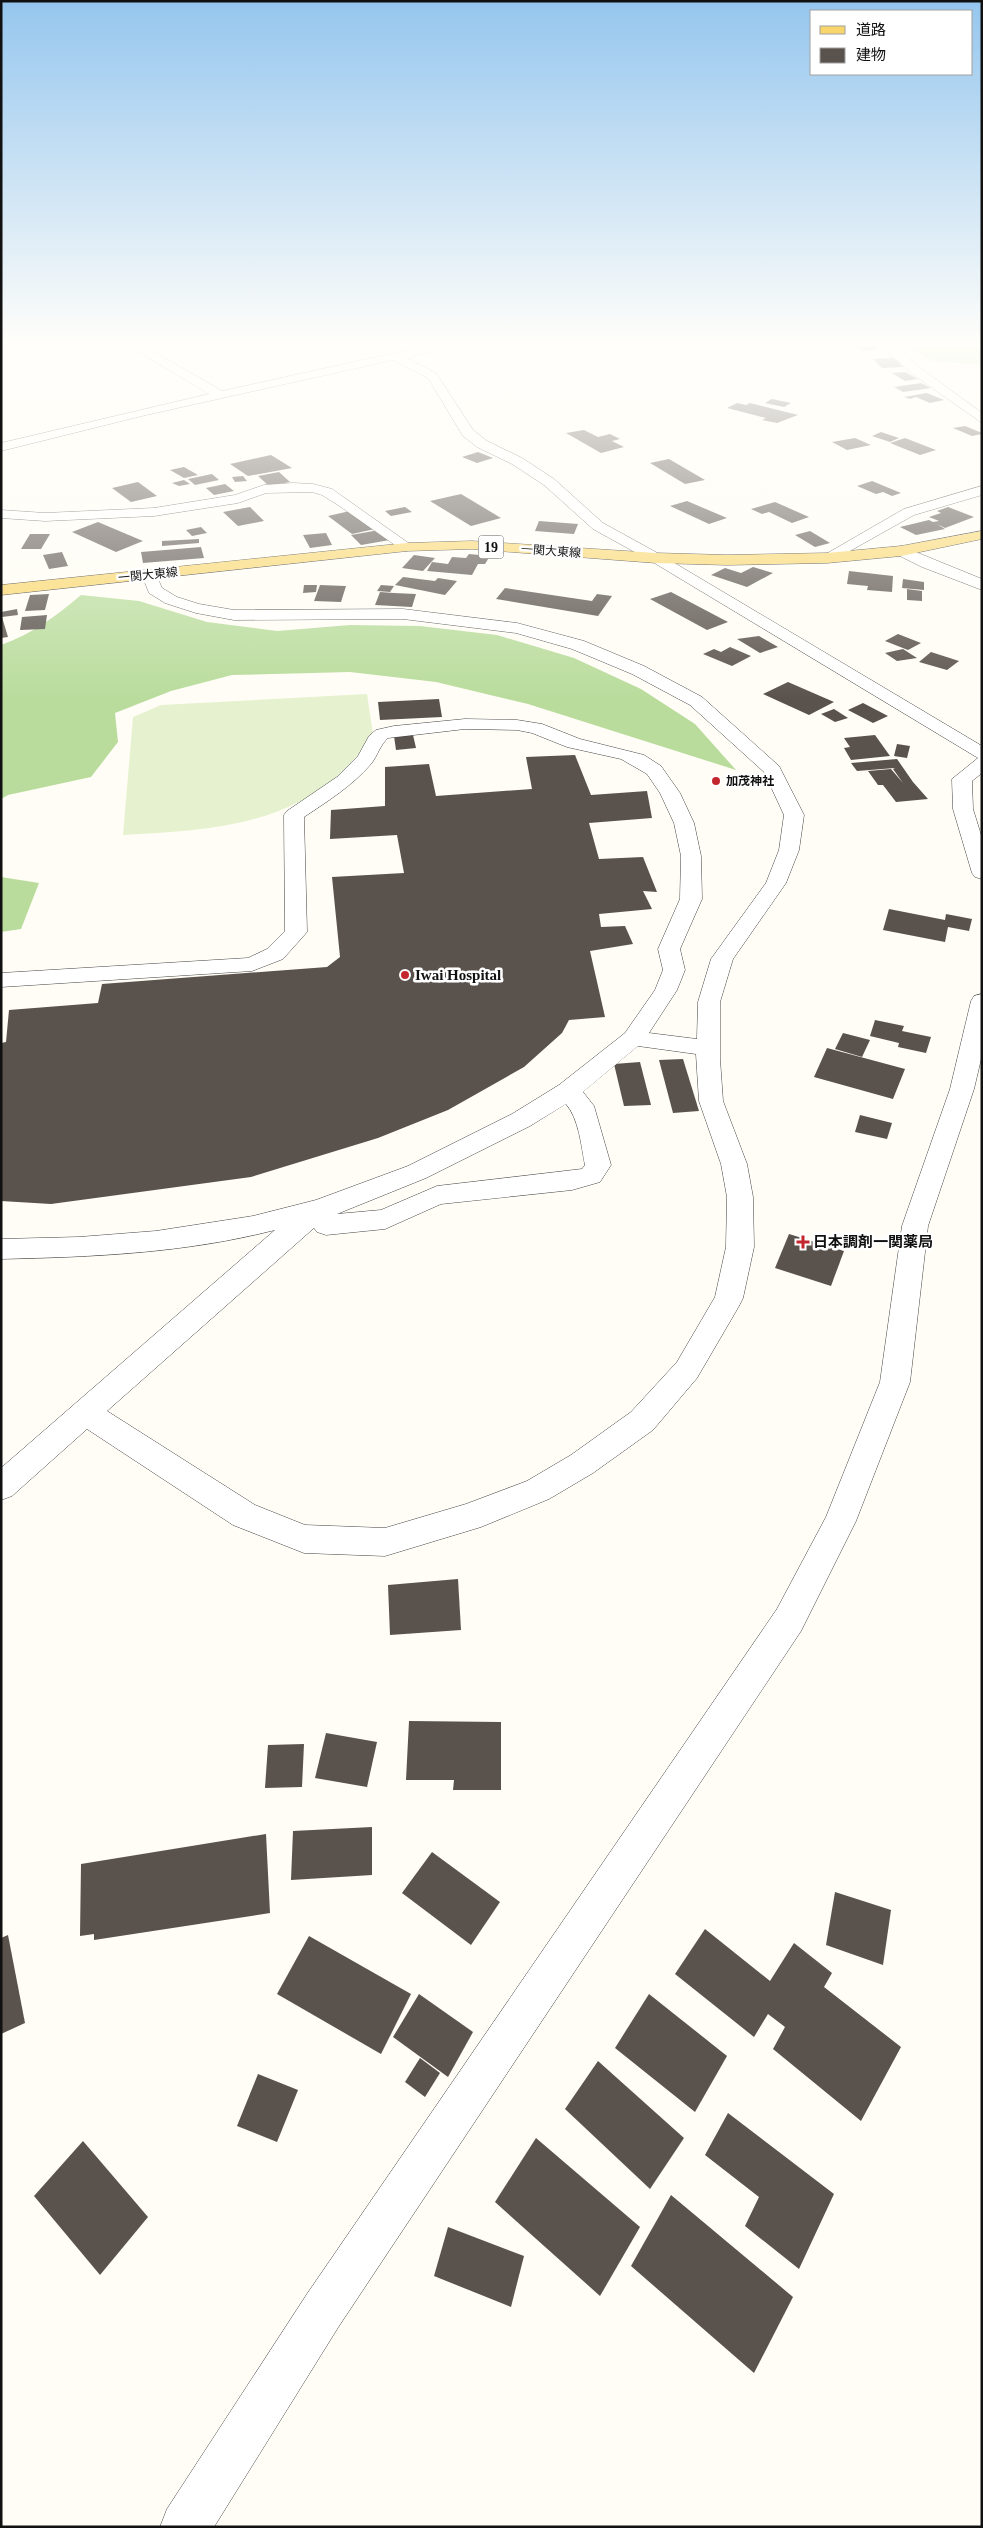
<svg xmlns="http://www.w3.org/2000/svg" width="983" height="2528" viewBox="0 0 983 2528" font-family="'Times New Roman','Noto Sans JP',serif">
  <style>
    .forest { fill: #b9dc9c }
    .pitch { fill: #e6f2cf }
    .building { fill: #5a524d }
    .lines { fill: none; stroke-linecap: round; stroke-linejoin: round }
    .minor-casing { stroke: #444; stroke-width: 1 }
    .major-casing { stroke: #222; stroke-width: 1 }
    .minor { fill: #fff; fill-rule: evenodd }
    .major { fill: #f9d66b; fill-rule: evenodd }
    .poi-dot { fill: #c4262e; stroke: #fff; stroke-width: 2 }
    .labels { text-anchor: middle; stroke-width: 5; stroke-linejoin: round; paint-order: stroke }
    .far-street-label { font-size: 12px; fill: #111; stroke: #fff }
    .far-poi-label { font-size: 12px; font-weight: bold; fill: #111; stroke: #fff; text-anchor: start }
    .shield { fill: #fff; stroke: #585858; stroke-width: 1 }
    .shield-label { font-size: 14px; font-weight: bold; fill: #111 }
    .poi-label { font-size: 15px; font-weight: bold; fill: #111; stroke: #fff; text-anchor: start }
  </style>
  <rect width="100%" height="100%" fill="#fffdf5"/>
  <g class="forest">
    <path d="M934,346H982V365L931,361L909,347Z"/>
    <path d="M81,595L139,601L207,622L277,631L350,625L420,626L497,635L574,658L641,689L695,724L736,770L528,704L436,682L350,672L232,675L171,691L115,713L118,742L91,777L8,795L1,799V645C32,634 56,616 81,595Z"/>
    <path d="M1,877L39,883L21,929L1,932Z"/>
  </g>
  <path class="pitch" d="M367,694L373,734C364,745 356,760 345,770C282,828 203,830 123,835L133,717L161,705Z"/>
  <g class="building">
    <path d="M855,346H874L878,349L861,351Z"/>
    <path d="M894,358L903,367L882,368L873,359Z"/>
    <path d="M905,372L918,379L905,381L892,373Z"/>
    <path d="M921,383L931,388L903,392L894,387Z"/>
    <path d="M927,393L944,400L930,403L916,397L910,399L904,397Z"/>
    <path d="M772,399L791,403L784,407L765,403Z"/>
    <path d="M737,403L746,405L750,403L798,415L777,423L762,420L766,418L727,408Z"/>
    <path d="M965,426L982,433V434L972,436L953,428Z"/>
    <path d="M584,430L598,437L610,434L620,439L612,441L624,447L601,453L566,433Z"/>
    <path d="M881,432L899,438L890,442L872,436Z"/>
    <path d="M855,438L871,445L847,450L832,442Z"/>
    <path d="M905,438L936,450L920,455L890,443Z"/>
    <path d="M478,452L493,458L477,463L462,457Z"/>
    <path d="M271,455L292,468L248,476L230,464Z"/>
    <path d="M669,459L705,480L685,484L650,463Z"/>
    <path d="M184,467L198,475L184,478L170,470Z"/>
    <path d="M279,472L290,482L269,486L258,476Z"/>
    <path d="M212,474L219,480L195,485L188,479Z"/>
    <path d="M243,476L247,481L235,482L232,477Z"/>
    <path d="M184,480L190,484L179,486L172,483Z"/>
    <path d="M872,481L901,493L892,496L883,492L876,494L857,486Z"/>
    <path d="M138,482L157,496L131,502L112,488Z"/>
    <path d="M225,484L234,491L214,495L206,488Z"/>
    <path d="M461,494L501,518L471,526L430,501Z"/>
    <path d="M687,501L727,518L709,524L670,506Z"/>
    <path d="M775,502L809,517L792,523L769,512L762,514L751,509Z"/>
    <path d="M250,507L264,521L238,526L223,512Z"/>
    <path d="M405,507L412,512L391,516L385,511Z"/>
    <path d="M948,507L974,517L945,528L937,524L945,529L916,535L900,527L929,520L933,522L939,521L929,517L941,513L937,511Z"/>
    <path d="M350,511L375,529L352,534L328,516Z"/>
    <path d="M539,521L578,524L574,534L535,531Z"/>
    <path d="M98,522L143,541L116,552L72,532Z"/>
    <path d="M201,527L207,533L192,536L186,530Z"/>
    <path d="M379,530L390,540L361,545L351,535Z"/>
    <path d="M810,531L830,543L815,547L795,535Z"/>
    <path d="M326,533L332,545L310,548L303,535Z"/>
    <path d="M30,534H50L41,549H21Z"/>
    <path d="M199,539V543L162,546V541Z"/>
    <path d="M201,547L204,558L143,563L141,552Z"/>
    <path d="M62,552L68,566L49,569L43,555Z"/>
    <path d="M469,554L490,556L485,564H478L472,575L427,571L432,562L448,564L452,557L466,558Z"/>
    <path d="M414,555L435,558L423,571L402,568Z"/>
    <path d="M753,567L773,573L747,587L711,575L725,568L741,573Z"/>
    <path d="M849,571L893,576L892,592L867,590L868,586L847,584Z"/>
    <path d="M403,577L435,581L438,578L457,581L445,595L395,585Z"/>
    <path d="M903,579L924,582V590L902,588Z"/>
    <path d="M304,585H317L316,592L303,593Z"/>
    <path d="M320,585L346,586L341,602L314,601Z"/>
    <path d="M381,585L394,586L390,592L377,591Z"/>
    <path d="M505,588L592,601L597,594L612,596L598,616L496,599Z"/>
    <path d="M907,589L922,591V601L907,600Z"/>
    <path d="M380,592L394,593L416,594L412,607L375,605Z"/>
    <path d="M671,592L728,622L707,630L650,599Z"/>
    <path d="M49,594L45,610L25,611L30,595Z"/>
    <path d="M17,609L18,615L2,617L8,637L1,638V612Z"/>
    <path d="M47,615L45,629L20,630L22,617Z"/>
    <path d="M898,634L921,643L908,650L885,641Z"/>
    <path d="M759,636L778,647L760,653L737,639Z"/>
    <path d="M730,647L751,656L732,666L703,654L714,649L721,652Z"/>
    <path d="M903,649L917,658L897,661L885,653Z"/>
    <path d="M931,652L959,661L947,670L919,662Z"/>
    <path d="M788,682L834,702L809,715L763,694Z"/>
    <path d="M439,699L442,717L380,720L378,702Z"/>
    <path d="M863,703L888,716L873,723L848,710Z"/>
    <path d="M834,709L848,718L835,722L821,714Z"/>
    <path d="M413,735L416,748L396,750L394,736Z"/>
    <path d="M875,735L890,756L851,760L844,748L850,747L844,738Z"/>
    <path d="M897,744L910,746L907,758L894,756Z"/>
    <path d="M575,755L591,795L647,791L652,818L589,823L599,859L643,857L657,892L643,891L652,909L599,914L601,927L625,926L633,944L590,951L605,1017L569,1020L562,1033L524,1067L448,1110L378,1138L251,1177L51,1204L1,1201V1043L6,1042L9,1010L98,1003L102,984L327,967L340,957L332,877L404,873L397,835L330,839L331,810L385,806V767L429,764L436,796L532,789L526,757Z"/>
    <path d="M897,759L913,782L928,799L896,802L883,785H878L868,771L891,769L903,783L893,769L895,768L857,771L851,763Z"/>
    <path d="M889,909L945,920L946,914L972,919L969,931L948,927L945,942L883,930Z"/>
    <path d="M875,1020L904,1026L902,1031L931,1037L926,1053L898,1047L899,1043L870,1036Z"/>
    <path d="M843,1033L870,1040L862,1057L835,1049Z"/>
    <path d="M827,1048L905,1069L893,1099L814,1077Z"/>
    <path d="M683,1059L699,1111L673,1113L659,1060Z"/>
    <path d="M640,1062L651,1105L624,1106L614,1064Z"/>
    <path d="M860,1115L892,1123L887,1139L855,1132Z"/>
    <path d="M789,1234L844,1251L831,1286L775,1268Z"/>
    <path d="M458,1579L461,1630L390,1635L388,1585Z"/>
    <path d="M409,1721L501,1722V1790H453L454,1780H406Z"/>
    <path d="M326,1733L377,1742L367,1787L315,1778Z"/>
    <path d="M304,1744L302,1787L265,1788L268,1745Z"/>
    <path d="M372,1827V1875L291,1880L293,1831Z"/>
    <path d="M266,1834L270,1913L94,1940V1934L80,1936L81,1864Z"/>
    <path d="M432,1852L500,1902L471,1945L402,1893Z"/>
    <path d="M835,1892L891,1910L883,1965L826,1945Z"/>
    <path d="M705,1929L770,1981L794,1943L832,1973L824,1987L901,2047L861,2121L773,2049L785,2027L768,2014L754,2037L675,1974Z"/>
    <path d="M8,1935L25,2023L1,2034V1938Z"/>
    <path d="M309,1936L411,1994L381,2054L277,1994Z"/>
    <path d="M419,1994L473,2032L448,2077L393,2037Z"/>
    <path d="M649,1994L727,2056L695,2112L615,2048Z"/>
    <path d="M420,2058L440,2073L425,2097L405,2082Z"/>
    <path d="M598,2061L684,2138L650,2189L565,2109Z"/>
    <path d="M258,2074L298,2090L277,2142L237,2126Z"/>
    <path d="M728,2113L834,2194L799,2269L745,2226L759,2197L705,2155Z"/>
    <path d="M536,2138L640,2227L600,2296L495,2202Z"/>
    <path d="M83,2141L148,2217L100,2275L34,2196Z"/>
    <path d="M671,2195L793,2297L754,2373L631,2266Z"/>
    <path d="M448,2227L524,2256L511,2307L434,2276Z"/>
  </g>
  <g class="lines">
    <g class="minor-casing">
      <g id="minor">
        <path d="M129,346H144L222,391L426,346H449L406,358L436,373L473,430L487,441L522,458L554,479L603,523L661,555L982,746V773L972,781L973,809L982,838V879L975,877L972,873L953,809L952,779L978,758L651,561L593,529L544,485L512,464L477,447L463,436L428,378L393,360L146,415L1,451V443L209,394Z"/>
        <path d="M882,346H895L919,367L982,413V423L911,373Z"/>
        <path d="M293,483L313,484L332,489L414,547L407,551L402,550L341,507L322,495L312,492L266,493L238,503L154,516L45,521L1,518V510L45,513L154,508L235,495L264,485Z"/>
        <path d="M982,486V495L914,515L832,561H822L819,558L904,509Z"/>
        <path d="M901,546L982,579V590L922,567L896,554L893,551Z"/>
        <path d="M150,570L155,572L162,588L177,597L199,604L234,610L403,609L517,623L584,641L644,666L702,697L779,766L804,815L799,850L786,883L733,959L720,1002V1059L723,1101L747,1164L753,1197L754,1247L743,1298L739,1306L697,1378L653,1430L593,1473L549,1499L481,1527L385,1556L304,1553L233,1525L87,1429L12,1496L1,1500V1468L275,1230C186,1253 93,1257 1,1259V1239L79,1237L156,1231L253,1216L316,1200L408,1166L512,1114L559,1085L625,1033L655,990L663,970L658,949L680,899L681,856L674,823L660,793L647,774L621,759L567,747L532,733L517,730L465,729L388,738C380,745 378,755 371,764C352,786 328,801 304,817L307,932L283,959L252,971L1,987V973L248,958L267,949L285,931L284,815L287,811L337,777L358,756L369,736L376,730L394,726L465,719L517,720L542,724L580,739L644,755L661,766L680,793L694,823L701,856L702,899L680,949L685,970L677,990L649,1033L697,1039L698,1002L711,959L766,883L779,850L784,815L764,772L690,705L632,674L572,649L516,633L403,619L234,620L196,613L165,603L149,593L142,575ZM638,1046L696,1054L699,1101L721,1164L727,1197L726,1247L715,1297L677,1362L631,1412L571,1455L527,1481L466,1504L385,1528L305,1525L255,1505L107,1411L314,1228L317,1232L326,1235L385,1229L441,1204L572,1190L600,1182L611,1165L594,1106L583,1092ZM566,1104C579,1119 581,1145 585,1165L582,1169L437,1186L381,1210L337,1214L426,1178L530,1126Z"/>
        <path d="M982,994V1055L974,1089L928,1226L910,1382L856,1521L801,1631L339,2326L214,2527H160L167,2509L307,2294L777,1609L826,1517L880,1382L902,1226L950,1089L971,1001L974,996Z"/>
      </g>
    </g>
    <g class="major-casing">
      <path id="major" d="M982,531V539L901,556L827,563L727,565L656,563L472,549L407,551L1,595V585L407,543L472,541L656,553L727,555L827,553L901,546Z"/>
    </g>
    <use href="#minor" class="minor"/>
    <use href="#major" class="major"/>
  </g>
  <linearGradient id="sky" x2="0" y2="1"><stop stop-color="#95c6ee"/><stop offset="0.49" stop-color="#fffefa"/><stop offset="1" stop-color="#fffefa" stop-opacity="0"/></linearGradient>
  <rect width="983" height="700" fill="url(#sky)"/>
  <g class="poi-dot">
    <circle cx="716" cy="781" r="5"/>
    <circle cx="405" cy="975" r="5"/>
    <path d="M800.5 1234.5h5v5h5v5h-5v5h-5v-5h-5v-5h5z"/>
  </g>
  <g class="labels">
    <g class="far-street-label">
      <text transform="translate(551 551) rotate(4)" y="4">一関大東線</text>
      <text transform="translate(148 575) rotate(-6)" y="4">一関大東線</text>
    </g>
    <g class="far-poi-label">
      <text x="726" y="785">加茂神社</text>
    </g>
    <rect class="shield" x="478.5" y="535.5" width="25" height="23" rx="4"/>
    <g class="shield-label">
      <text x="491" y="552">19</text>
    </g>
    <g class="poi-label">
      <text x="415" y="980">Iwai Hospital</text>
      <text x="813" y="1247">日本調剤一関薬局</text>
    </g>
  </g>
  <rect width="983" height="2528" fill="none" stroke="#111111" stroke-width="5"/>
  <rect x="810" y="10" width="162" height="65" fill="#ffffff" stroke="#a0a0a0"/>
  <rect x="820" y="26" width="25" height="8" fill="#f9d66b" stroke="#a0a0a0"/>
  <text x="856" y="35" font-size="15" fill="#111111">道路</text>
  <rect x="820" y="48" width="25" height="15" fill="#5a524d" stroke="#a0a0a0"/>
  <text x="856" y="60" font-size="15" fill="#111111">建物</text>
</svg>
